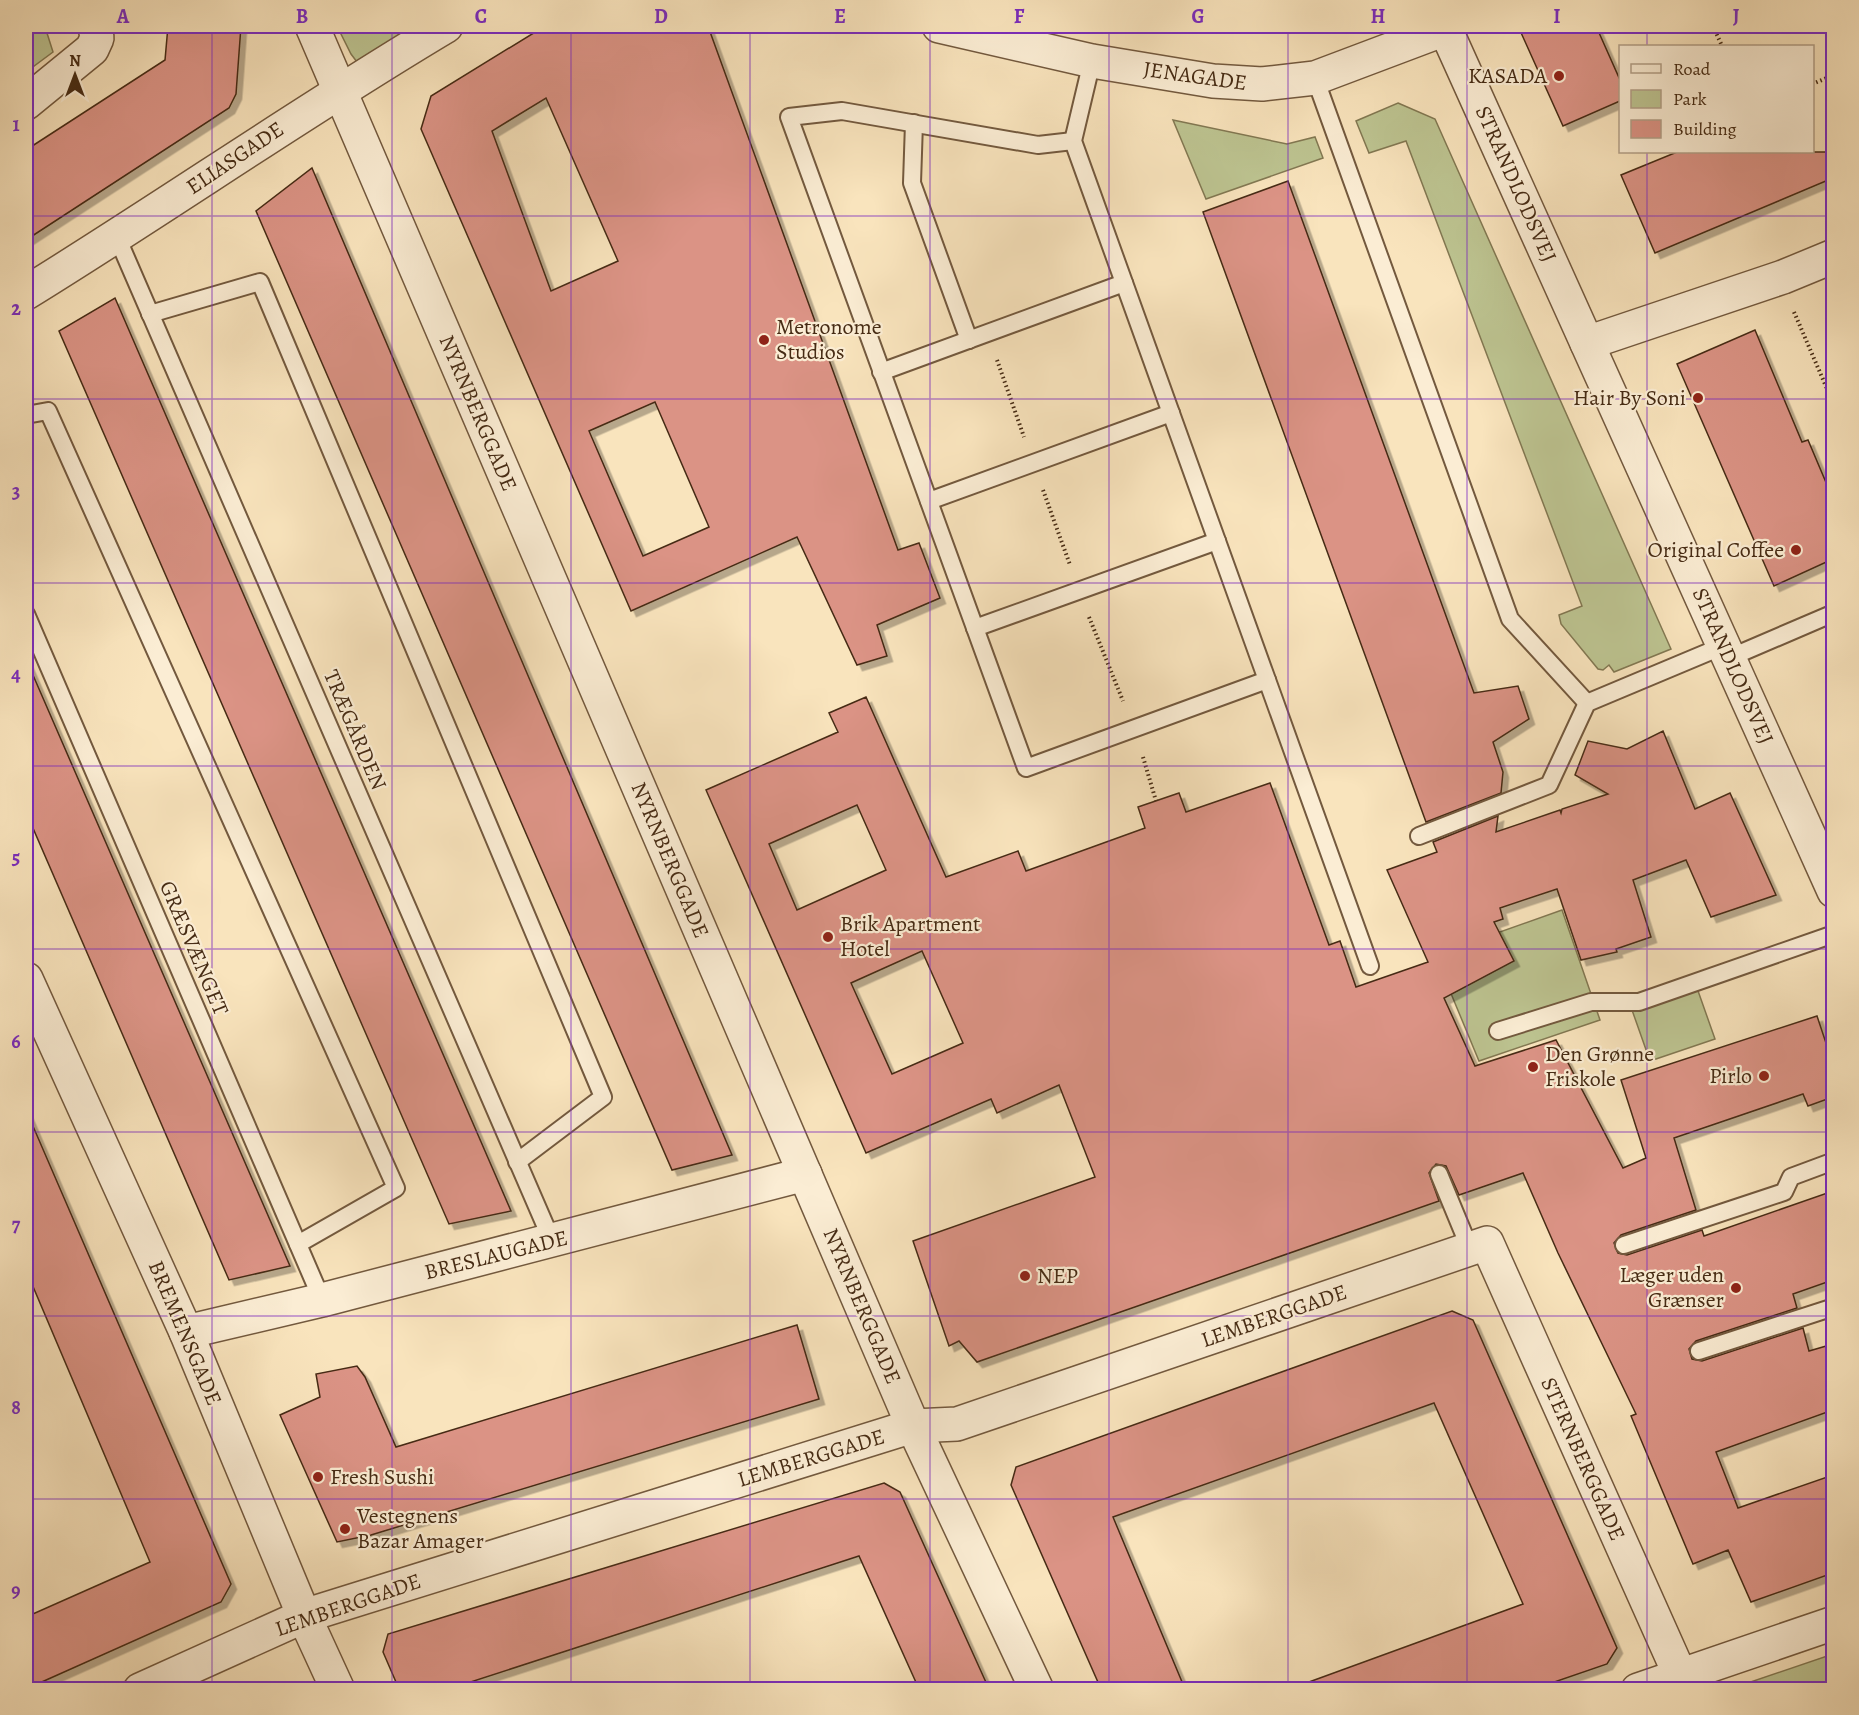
<svg xmlns="http://www.w3.org/2000/svg" width="1859" height="1715" font-family="Alegreya,serif">
<defs>
<filter id="shadow"><feDropShadow dx="5.5" dy="5.5" stdDeviation="0" flood-color="#0004"/></filter>
</defs>
<rect width="100%" height="100%" fill="#f9e4bd"/>
<filter id="stains"><feTurbulence type="fractalNoise" baseFrequency=".00333" numOctaves="4"/><feColorMatrix values="0 0 0 0 .2 0 0 0 0 .09 0 0 0 0 .02 0 0 0 .5 -.17"/></filter>
<radialGradient id="worn" r=".72"><stop offset=".6" stop-color="#630" stop-opacity="0"/><stop offset="1" stop-color="#630" stop-opacity=".3"/></radialGradient>
<g fill="#bdc491" stroke="#827852" stroke-width="1.5">
<path d="M 26,26 L 46,30 L 53,52 L 26,72 Z"/>
<path d="M 337,26 L 418,26 L 357,62 L 351,54 Z"/>
<path d="M 1398,103 L 1435,119 L 1671,649 L 1614,672 L 1609,665 L 1603,670 L 1598,669 L 1561,624 L 1559,615 L 1582,606 L 1406,141 L 1369,153 L 1356,121 Z"/>
<path d="M 1173,120 L 1287,144 L 1315,137 L 1323,158 L 1206,199 Z"/>
<path d="M 1562,910 L 1600,1020 L 1479,1061 L 1435,955 Z"/>
<path d="M 1697,988 L 1715,1039 L 1650,1061 L 1632,1010 Z"/>
<path d="M 1833,1654 L 1833,1689 L 1730,1689 Z"/>
</g>
<g fill="#db9385" stroke="#462b14" stroke-width="1.5" fill-rule="evenodd" filter="url(#shadow)">
<path d="M 168,26 L 241,26 L 236,94 L 229,108 L 26,240 L 26,150 L 165,60 Z"/>
<path d="M 545,26 L 696,26 L 709,29 L 898,550 L 919,543 L 940,598 L 877,625 L 887,656 L 857,665 L 797,537 L 631,611 L 421,129 L 431,96 ZM 546,98 L 618,261 L 551,291 L 492,131 ZM 655,402 L 709,527 L 643,556 L 589,431 Z"/>
<path d="M 1518,26 L 1596,26 L 1620,80 L 1620,101 L 1563,126 Z"/>
<path d="M 1677,152 L 1833,152 L 1833,178 L 1655,253 L 1621,175 Z"/>
<path d="M 312,168 L 732,1155 L 672,1170 L 256,211 Z"/>
<path d="M 1288,181 L 1474,693 L 1518,686 L 1529,719 L 1493,742 L 1503,772 L 1501,793 L 1426,822 L 1203,212 Z"/>
<path d="M 115,298 L 511,1211 L 449,1224 L 59,331 Z"/>
<path d="M 1755,330 L 1802,442 L 1808,440 L 1833,499 L 1833,559 L 1774,586 L 1677,364 Z"/>
<path d="M 26,659 L 290,1266 L 229,1280 L 26,812 Z"/>
<path d="M 866,697 L 946,877 L 1018,851 L 1026,871 L 1145,828 L 1138,807 L 1179,793 L 1186,812 L 1270,783 L 1329,945 L 1340,941 L 1356,987 L 1428,962 L 1387,870 L 1437,852 L 1433,842 L 1498,816 L 1496,832 L 1560,810 L 1561,813 L 1562,809 L 1608,794 L 1575,775 L 1588,741 L 1627,749 L 1663,731 L 1695,809 L 1730,793 L 1776,895 L 1711,917 L 1686,860 L 1633,880 L 1651,937 L 1616,949 L 1617,952 L 1581,960 L 1557,889 L 1500,908 L 1503,919 L 1494,922 L 1514,961 L 1444,998 L 1475,1066 L 1556,1040 L 1623,1168 L 1646,1158 L 1621,1080 L 1817,1016 L 1833,1064 L 1833,1097 L 1808,1106 L 1803,1094 L 1674,1138 L 1696,1210 L 1621,1235 L 1614,1243 L 1618,1253 L 1627,1255 L 1702,1230 L 1704,1236 L 1833,1191 L 1833,1280 L 1793,1294 L 1797,1308 L 1696,1341 L 1689,1349 L 1692,1359 L 1702,1361 L 1803,1328 L 1809,1351 L 1833,1344 L 1833,1410 L 1716,1452 L 1738,1508 L 1833,1475 L 1833,1573 L 1751,1602 L 1728,1550 L 1693,1564 L 1631,1416 L 1636,1414 L 1558,1253 L 1523,1173 L 1459,1195 L 1446,1166 L 1436,1164 L 1429,1173 L 1439,1201 L 977,1362 L 959,1341 L 949,1346 L 913,1241 L 1095,1177 L 1059,1085 L 997,1113 L 991,1099 L 866,1153 L 706,790 L 838,732 L 829,713 ZM 857,805 L 886,870 L 797,910 L 769,844 ZM 922,951 L 963,1043 L 892,1074 L 851,983 Z"/>
<path d="M 26,1110 L 231,1584 L 221,1602 L 26,1689 L 26,1617 L 150,1562 L 26,1270 Z"/>
<path d="M 1452,1311 L 1473,1320 L 1617,1648 L 1607,1664 L 1534,1689 L 1299,1689 L 1298,1686 L 1523,1604 L 1434,1403 L 1113,1517 L 1185,1689 L 1101,1689 L 1011,1485 L 1016,1467 Z"/>
<path d="M 797,1325 L 819,1399 L 371,1535 L 337,1542 L 280,1415 L 320,1397 L 316,1374 L 357,1366 L 365,1377 L 396,1447 Z"/>
<path d="M 884,1483 L 900,1492 L 989,1689 L 919,1689 L 859,1556 L 449,1689 L 399,1689 L 383,1652 L 388,1634 Z"/>
</g>
<g fill="none" stroke-linecap="round" stroke-linejoin="round">
<defs>
<g id="service">
<path d="M 1092,61 L 1073,141 L 1370,966"/>
<path d="M 1315,78 L 1510,619 L 1587,703"/>
<path d="M 914,123 L 912,183 L 969,340"/>
<path d="M 1073,141 L 1038,145 L 842,111 L 789,117 L 1026,768 L 1267,680"/>
<path d="M 117,237 L 552,1241"/>
<path d="M 150,314 L 260,282 L 603,1097 L 517,1162"/>
<path d="M 881,372 L 1124,283"/>
<path d="M 26,415 L 48,411 L 396,1188 L 298,1244"/>
<path d="M 929,501 L 1171,413"/>
<path d="M 26,614 L 322,1300"/>
<path d="M 975,628 L 1217,541"/>
<path d="M 1729,658 L 1834,613"/>
<path d="M 1419,836 L 1549,785 L 1587,703 L 1723,646"/>
<path d="M 1498,1031 L 1591,1002 L 1639,1002 L 1834,934"/>
<path d="M 1439,1174 L 1470,1249"/>
<path d="M 1624,1245 L 1784,1192 L 1791,1177 L 1834,1161"/>
<path d="M 1699,1351 L 1834,1307"/>
</g>
<g id="minor">
<path d="M 312,26 L 913,1426 L 1037,1690"/>
<path d="M 939,26 L 1092,61 L 1213,81 L 1262,84 L 1315,78 L 1445,29"/>
<path d="M 26,103 L 92,49 L 97,38 L 95,26"/>
<path d="M 26,293 C 167,206 303,111 446,26"/>
<path d="M 1587,343 L 1783,277 L 1834,256"/>
<path d="M 26,979 L 186,1332 L 304,1616 L 338,1690"/>
<path d="M 186,1332 L 322,1300 L 805,1174"/>
<path d="M 140,1690 L 304,1616 L 900,1430 L 913,1426 L 957,1424 L 1487,1243 L 1680,1675"/>
<path d="M 1638,1690 L 1834,1623"/>
</g>
<path id="tertiary" d="M 1444,26 L 1834,891"/>
</defs>
<use href="#service" stroke="#73593e" stroke-width="20"/>
<use href="#minor" stroke="#73593e" stroke-width="36"/>
<use href="#tertiary" stroke="#73593e" stroke-width="36"/>
<g stroke="#462b14" stroke-width="4" stroke-dasharray="1.5 3" stroke-linecap="butt">
<path d="M 1713,26 L 1722,46"/>
<path d="M 1812,84 L 1834,75"/>
<path d="M 1794,312 L 1834,405"/>
<path d="M 997,360 L 1024,437"/>
<path d="M 1043,490 L 1070,565"/>
<path d="M 1089,617 L 1123,701"/>
<path d="M 1143,757 L 1156,801"/>
<path d="M 1827,1690 L 1834,1687"/>
</g>
<use href="#service" stroke="#fbedd4" stroke-width="16"/>
<use href="#minor" stroke="#fbedd4" stroke-width="33"/>
<use href="#tertiary" stroke="#fbedd4" stroke-width="33"/>
</g>
<path fill="none" stroke="#7b2cbf" stroke-width="1.5" stroke-opacity="0.55" d="M 212,26 L 212,1690M 392,26 L 392,1690M 571,26 L 571,1690M 750,26 L 750,1690M 930,26 L 930,1690M 1109,26 L 1109,1690M 1288,26 L 1288,1690M 1467,26 L 1467,1690M 1647,26 L 1647,46M 1647,152 L 1647,1690M 26,216 L 1834,216M 26,399 L 1834,399M 26,583 L 1834,583M 26,766 L 1834,766M 26,949 L 1834,949M 26,1132 L 1834,1132M 26,1316 L 1834,1316M 26,1499 L 1834,1499"/>
<g fill="#8f2418" stroke="#fbedd4" stroke-width="2">
<circle cx="1559" cy="76" r="6"/>
<circle cx="764" cy="340" r="6"/>
<circle cx="1698" cy="398" r="6"/>
<circle cx="1796" cy="550" r="6"/>
<circle cx="828" cy="937" r="6"/>
<circle cx="1533" cy="1067" r="6"/>
<circle cx="1764" cy="1076" r="6"/>
<circle cx="1025" cy="1276" r="6"/>
<circle cx="1736" cy="1288" r="6"/>
<circle cx="318" cy="1477" r="6"/>
<circle cx="345" cy="1529" r="6"/>
</g>
<g text-anchor="middle" dominant-baseline="central" stroke-width="4.5" stroke-linejoin="round" paint-order="stroke">
<g font-size="22" fill="#462b14" stroke="#fbedd4">
<text transform="translate(1195 76) rotate(8)">JENAGADE</text>
<text transform="translate(235 158) rotate(-34)">ELIASGADE</text>
<text transform="translate(1516 184) rotate(66)">STRANDLODSVEJ</text>
<text transform="translate(478 413) rotate(67)">NYRNBERGGADE</text>
<text transform="translate(1733 666) rotate(66)">STRANDLODSVEJ</text>
<text transform="translate(355 730) rotate(67)">TRÆGÅRDEN</text>
<text transform="translate(670 860) rotate(67)">NYRNBERGGADE</text>
<text transform="translate(194 948) rotate(67)">GRÆSVÆNGET</text>
<text transform="translate(496 1255) rotate(-14)">BRESLAUGADE</text>
<text transform="translate(862 1306) rotate(67)">NYRNBERGGADE</text>
<text transform="translate(1274 1316) rotate(-19)">LEMBERGGADE</text>
<text transform="translate(185 1333) rotate(67)">BREMENSGADE</text>
<text transform="translate(811 1458) rotate(-17)">LEMBERGGADE</text>
<text transform="translate(1583 1459) rotate(66)">STERNBERGGADE</text>
<text transform="translate(348 1605) rotate(-19)">LEMBERGGADE</text>
</g>
<g font-size="22" fill="#462b14" stroke="#fbedd4" text-anchor="start">
<text x="1547" y="76" text-anchor="end">KASADA</text>
<text x="776" y="327">Metronome<tspan x="776" dy="25">Studios</tspan></text>
<text x="1686" y="398" text-anchor="end">Hair By Soni</text>
<text x="1784" y="550" text-anchor="end">Original Coffee</text>
<text x="840" y="924">Brik Apartment<tspan x="840" dy="25">Hotel</tspan></text>
<text x="1545" y="1054">Den Grønne<tspan x="1545" dy="25">Friskole</tspan></text>
<text x="1752" y="1076" text-anchor="end">Pirlo</text>
<text x="1724" y="1275" text-anchor="end">Læger uden<tspan x="1724" dy="25">Grænser</tspan></text>
<text x="1037" y="1276">NEP</text>
<text x="330" y="1477">Fresh Sushi</text>
<text x="357" y="1516">Vestegnens<tspan x="357" dy="25">Bazar Amager</tspan></text>
</g>
</g>
<rect width="1859" height="1715" fill="none" stroke="#f9e4bd" stroke-width="66"/>
<rect x="1619" y="45" width="195" height="108" fill="#fbedd4" stroke="#b39f87" stroke-width="1.5"/>
<rect x="1631" y="64" width="30" height="9" fill="#fbedd4" stroke="#b39f87" stroke-width="1.5"/>
<text x="1673" y="75" font-size="18" fill="#462b14">Road</text>
<rect x="1631" y="90" width="30" height="18" fill="#bdc491" stroke="#b39f87" stroke-width="1.5"/>
<text x="1673" y="105" font-size="18" fill="#462b14">Park</text>
<rect x="1631" y="120" width="30" height="18" fill="#db9385" stroke="#b39f87" stroke-width="1.5"/>
<text x="1673" y="135" font-size="18" fill="#462b14">Building</text>
<g transform="translate(75 75)" stroke="#fbedd4" stroke-width="4.5" paint-order="stroke">
<path d="M0-4.5L10 22L0 15L-10 22Z" fill="#462b14"/>
<text y="-9" font-size="16" font-weight="bold" text-anchor="middle" fill="#462b14">N</text>
</g>
<rect x="33" y="33" width="1793" height="1649" fill="none" stroke="#7b2cbf" stroke-width="2"/>
<g font-size="20" text-anchor="middle" font-weight="bold" fill="#7b2cbf">
<text x="123" y="23">A</text>
<text x="302" y="23">B</text>
<text x="481" y="23">C</text>
<text x="661" y="23">D</text>
<text x="840" y="23">E</text>
<text x="1019" y="23">F</text>
<text x="1198" y="23">G</text>
<text x="1378" y="23">H</text>
<text x="1557" y="23">I</text>
<text x="1736" y="23">J</text>
<text x="16" y="131">1</text>
<text x="16" y="315">2</text>
<text x="16" y="498">3</text>
<text x="16" y="681">4</text>
<text x="16" y="864">5</text>
<text x="16" y="1048">6</text>
<text x="16" y="1231">7</text>
<text x="16" y="1414">8</text>
<text x="16" y="1597">9</text>
</g>
<rect width="100%" height="100%" filter="url(#stains)"/>
<rect width="100%" height="100%" fill="url(#worn)"/>
</svg>
